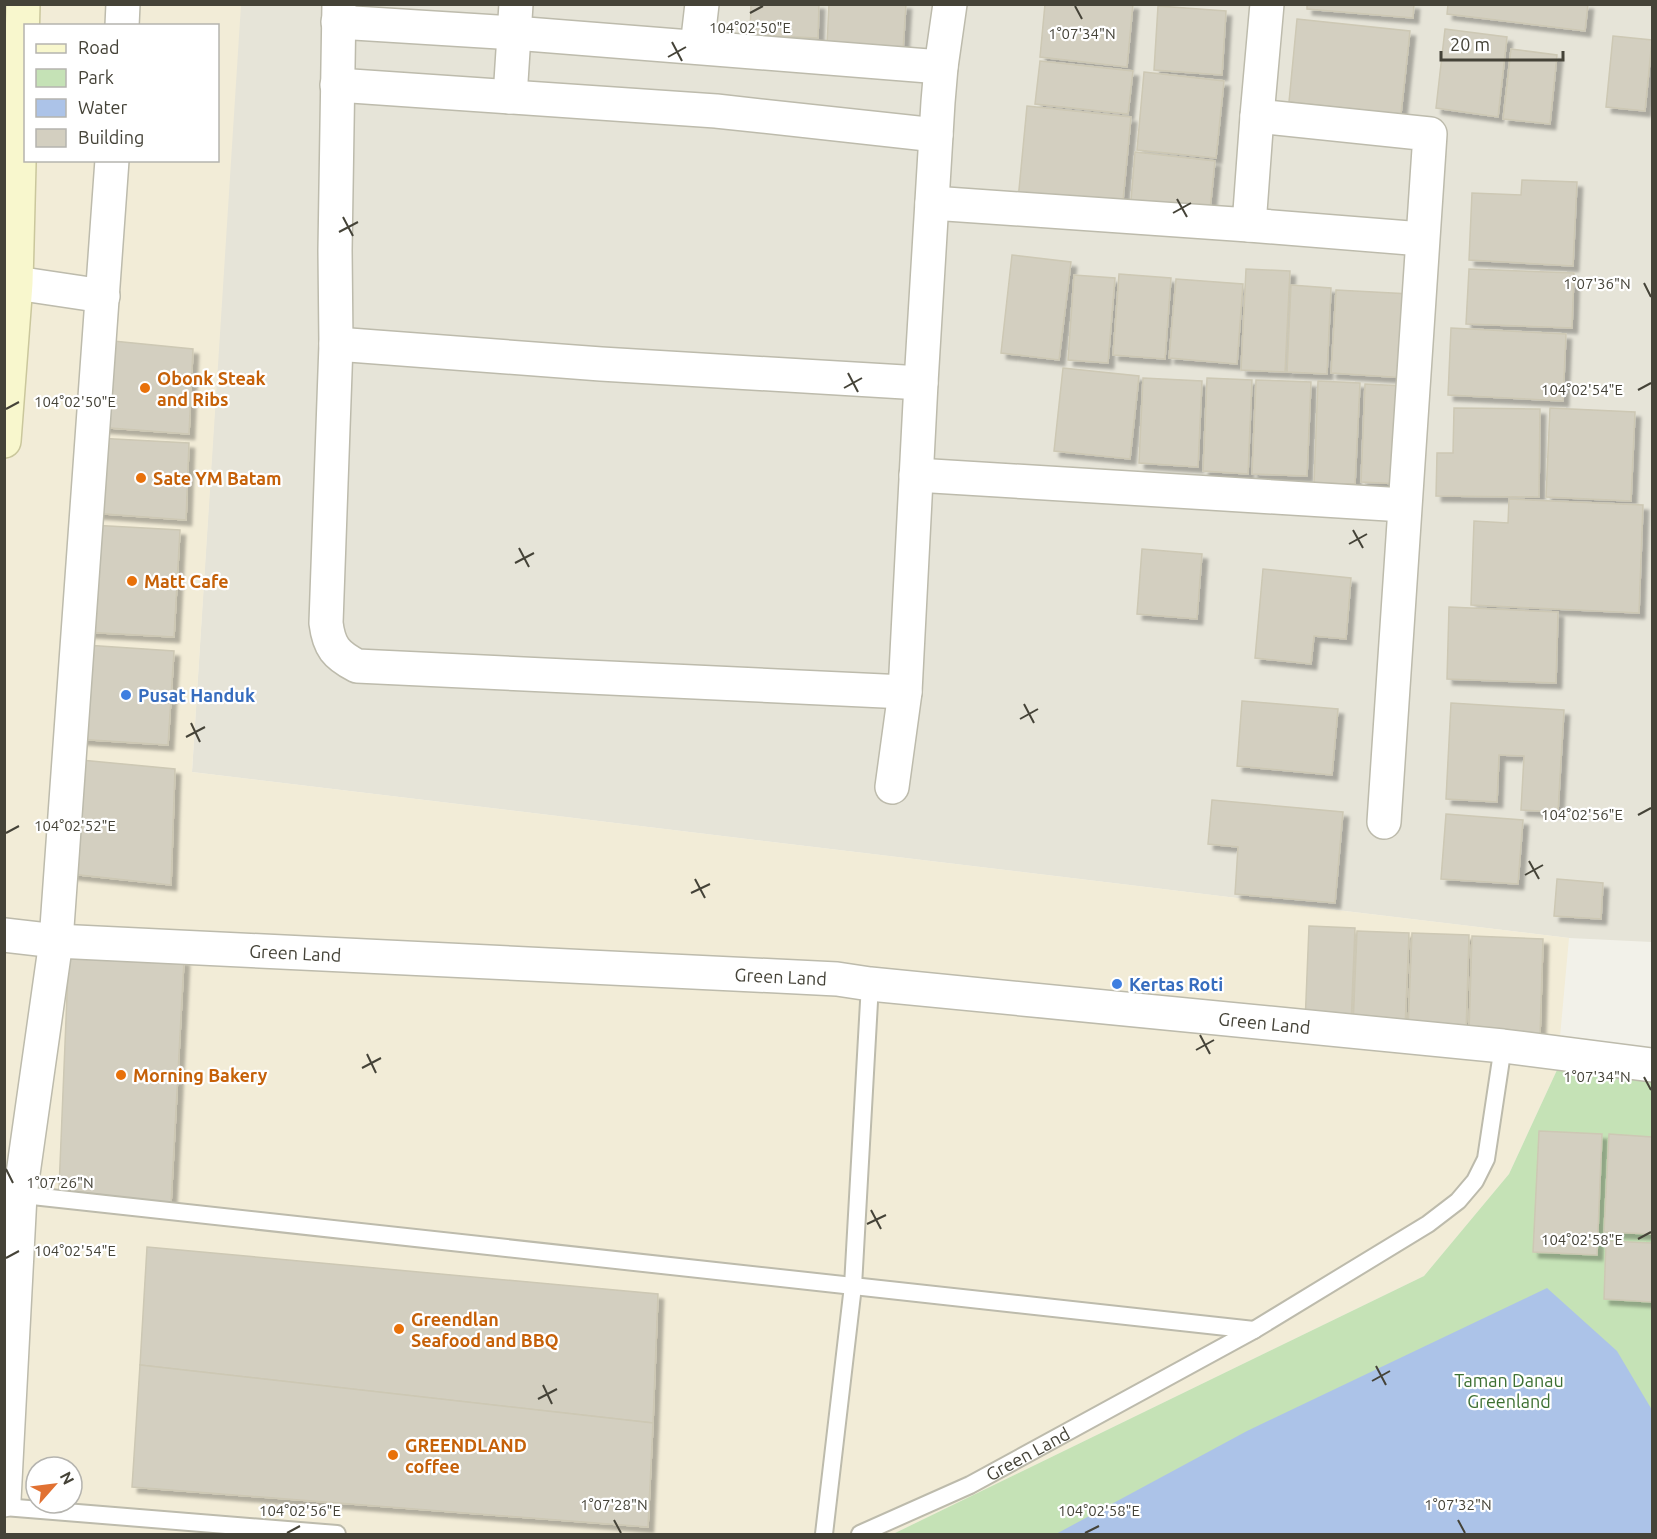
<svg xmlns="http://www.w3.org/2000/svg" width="1657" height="1539" font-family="Ubuntu,sans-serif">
<defs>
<filter id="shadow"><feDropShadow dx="5.5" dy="5.5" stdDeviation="1.5" flood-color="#0004"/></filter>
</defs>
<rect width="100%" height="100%" fill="#f2f1e9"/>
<path fill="#e6e4d8" d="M 240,5 L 1652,5 L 1652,942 L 1569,938 L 192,772 Z"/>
<path fill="#f2ecd7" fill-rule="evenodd" d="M 5,5 L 241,5 L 192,772 L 1569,938 L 1557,1070 L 1509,1174 L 1424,1276 L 893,1534 L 5,1534 ZM 26,26 L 218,26 L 218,160 L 26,160 ZM 36,1467 L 72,1467 L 72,1503 L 36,1503 Z"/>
<path fill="#c5e2b6" d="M 1557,1070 L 1652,1080 L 1652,1534 L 893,1534 L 1424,1276 L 1509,1174 Z"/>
<path fill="#acc3e8" d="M 1547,1288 L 1617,1351 L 1652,1410 L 1652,1534 L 1056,1534 L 1247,1431 Z"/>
<g fill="#d3cfc0" stroke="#cdc8b4" stroke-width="1.5" filter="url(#shadow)">
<path d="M 751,4 L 819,4 L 818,38 L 750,35 Z"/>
<path d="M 829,4 L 906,4 L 903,51 L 827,45 Z"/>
<path d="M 1045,4 L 1133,4 L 1127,67 L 1040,57 Z"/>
<path d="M 1307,4 L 1414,4 L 1413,18 L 1307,9 Z"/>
<path d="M 1448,4 L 1588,4 L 1585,31 L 1447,14 Z"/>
<path d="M 1158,6 L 1226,11 L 1222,75 L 1154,70 Z"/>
<path d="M 1297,19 L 1410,31 L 1401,114 L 1289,102 Z"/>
<path d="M 1445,29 L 1507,37 L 1498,117 L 1436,108 Z"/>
<path d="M 1613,36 L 1652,40 L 1645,111 L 1606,107 Z"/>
<path d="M 1511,49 L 1557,55 L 1550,124 L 1503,119 Z"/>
<path d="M 1040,61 L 1133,71 L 1128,114 L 1035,104 Z"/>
<path d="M 1144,72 L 1224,81 L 1216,158 L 1137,150 Z"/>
<path d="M 1027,106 L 1131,117 L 1122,211 L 1018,200 Z"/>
<path d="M 1135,152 L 1215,161 L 1209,220 L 1130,212 Z"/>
<path d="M 1522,180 L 1577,182 L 1573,266 L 1469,260 L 1472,193 L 1521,195 Z"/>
<path d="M 1012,255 L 1071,262 L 1059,360 L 1001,353 Z"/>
<path d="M 1246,269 L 1290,271 L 1285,372 L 1241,370 Z"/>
<path d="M 1469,269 L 1574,273 L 1572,328 L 1466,324 Z"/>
<path d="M 1119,274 L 1171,278 L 1165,359 L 1113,355 Z"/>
<path d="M 1074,275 L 1115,278 L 1108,363 L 1068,360 Z"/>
<path d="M 1176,279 L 1243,284 L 1237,364 L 1169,358 Z"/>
<path d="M 1291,285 L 1331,288 L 1327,374 L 1287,372 Z"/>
<path d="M 1336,290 L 1411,294 L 1407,378 L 1331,373 Z"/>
<path d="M 1451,328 L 1566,334 L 1563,401 L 1448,395 Z"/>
<path d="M 103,340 L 193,349 L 189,434 L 97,427 Z"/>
<path d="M 1063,368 L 1139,376 L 1130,459 L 1054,451 Z"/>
<path d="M 1143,378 L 1202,381 L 1198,467 L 1139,463 Z"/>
<path d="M 1207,378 L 1252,380 L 1248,474 L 1203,471 Z"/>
<path d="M 1256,380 L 1311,382 L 1307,476 L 1252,474 Z"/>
<path d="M 1318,381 L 1360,383 L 1355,484 L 1314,483 Z"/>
<path d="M 1365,384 L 1405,386 L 1401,484 L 1361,482 Z"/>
<path d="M 1454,408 L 1540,409 L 1539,497 L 1436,496 L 1437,453 L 1453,453 Z"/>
<path d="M 1550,408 L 1635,412 L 1631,501 L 1546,497 Z"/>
<path d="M 96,438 L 189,443 L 186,520 L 92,513 Z"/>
<path d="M 1509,499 L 1643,505 L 1639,613 L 1471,605 L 1474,521 L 1508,523 Z"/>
<path d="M 91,525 L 180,530 L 174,637 L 84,632 Z"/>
<path d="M 1142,549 L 1202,554 L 1197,619 L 1137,614 Z"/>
<path d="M 1263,569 L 1351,578 L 1346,639 L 1314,636 L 1311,664 L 1255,658 Z"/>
<path d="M 1449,607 L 1558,612 L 1556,683 L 1447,679 Z"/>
<path d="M 85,645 L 174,651 L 168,745 L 77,739 Z"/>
<path d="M 1242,701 L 1338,709 L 1332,775 L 1237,766 Z"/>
<path d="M 1451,703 L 1564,710 L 1558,812 L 1521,810 L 1524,756 L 1499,755 L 1497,802 L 1446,799 Z"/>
<path d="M 81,760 L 175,769 L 171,885 L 71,874 Z"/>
<path d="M 1212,800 L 1343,812 L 1335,903 L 1235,894 L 1238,847 L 1208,844 Z"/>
<path d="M 1446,814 L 1523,820 L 1518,884 L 1441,879 Z"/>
<path d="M 1557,879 L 1603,883 L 1601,919 L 1554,916 Z"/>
<path d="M 1309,926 L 1355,928 L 1351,1026 L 1305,1024 Z"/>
<path d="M 1357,931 L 1409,933 L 1405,1028 L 1353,1026 Z"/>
<path d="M 1412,933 L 1469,935 L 1466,1032 L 1408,1030 Z"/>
<path d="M 1472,936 L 1543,939 L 1540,1036 L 1469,1032 Z"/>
<path d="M 69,947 L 184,960 L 171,1204 L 59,1189 Z"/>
<path d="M 1539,1131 L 1602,1134 L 1597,1255 L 1533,1252 Z"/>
<path d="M 1609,1134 L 1652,1137 L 1652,1234 L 1604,1232 Z"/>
<path d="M 1606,1241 L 1652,1243 L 1652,1302 L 1604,1299 Z"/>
<path d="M 147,1247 L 658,1294 L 653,1423 L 140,1365 Z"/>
<path d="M 140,1365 L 653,1423 L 648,1527 L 132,1487 Z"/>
</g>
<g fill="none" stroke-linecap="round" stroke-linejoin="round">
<defs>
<g id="lane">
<path d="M 14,1194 L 1254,1330"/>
<path d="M 4,1507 L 337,1534"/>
<path d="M 824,1534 L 853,1286 L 870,984"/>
<path id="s1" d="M 860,1534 L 970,1485 L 1254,1330 L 1428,1224 L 1458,1201 L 1475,1181 L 1486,1159 L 1503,1046"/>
</g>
<g id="street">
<path d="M 339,4 L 335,250 L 336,344 L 326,623 C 329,647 336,655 357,666 L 905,692"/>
<path d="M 338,22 L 514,33 L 941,67"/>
<path d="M 122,26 L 123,4"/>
<path d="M 697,47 L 702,4"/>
<path d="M 337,85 L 716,111 L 936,135"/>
<path d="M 510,97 L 516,4"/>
<path d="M 1257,116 L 1430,134 L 1384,822"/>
<path d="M 932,203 L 1249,225 L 1257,116 L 1267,4"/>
<path d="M 1249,225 L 1422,239"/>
<path d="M 16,283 L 103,296"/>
<path d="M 336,344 L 601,364 L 921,383"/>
<path d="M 916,475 L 1404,505"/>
<path d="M 892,787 L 905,692 L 921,383 L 938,102 L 941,67 L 950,4"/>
<path id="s2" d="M 4,935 L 56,941 L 837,979 L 870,984 L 1503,1046 L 1652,1065"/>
<path d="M 4,1500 L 20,1195 L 56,941 L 112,160"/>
</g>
<path id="secondary" d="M 4,441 L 16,283 L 23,4"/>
</defs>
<use href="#lane" stroke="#bdbbac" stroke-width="20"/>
<use href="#street" stroke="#bdbbac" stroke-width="36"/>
<use href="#secondary" stroke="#cac79c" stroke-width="36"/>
<use href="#lane" stroke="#fff" stroke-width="16"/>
<use href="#street" stroke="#fff" stroke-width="33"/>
<use href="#secondary" stroke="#f8f7cd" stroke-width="33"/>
</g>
<path fill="none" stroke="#454338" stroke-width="2" d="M 1075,6 L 1082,19M 750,13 L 763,6M 672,42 L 682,61M 668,57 L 686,47M 1177,199 L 1187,217M 1173,213 L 1191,203M 343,217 L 353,236M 339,232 L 358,222M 1644,283 L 1651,297M 848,373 L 858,392M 844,388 L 862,378M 1638,390 L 1651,383M 6,409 L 19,402M 1353,530 L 1363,548M 1349,544 L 1367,534M 519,548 L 529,567M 515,563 L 534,553M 1024,704 L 1034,723M 1020,719 L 1038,709M 191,723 L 200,742M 186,737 L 205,727M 1638,815 L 1651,808M 6,833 L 19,826M 1529,861 L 1539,879M 1525,875 L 1543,865M 695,879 L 705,898M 691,893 L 710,884M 1200,1035 L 1210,1054M 1196,1050 L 1214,1040M 367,1054 L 376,1073M 362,1068 L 381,1058M 1644,1077 L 1651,1090M 6,1169 L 13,1183M 871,1210 L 881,1229M 867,1224 L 886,1215M 1638,1239 L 1651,1232M 6,1258 L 19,1251M 1376,1366 L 1386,1385M 1372,1381 L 1390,1371M 543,1385 L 552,1404M 538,1399 L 557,1389M 614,1520 L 621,1533M 1458,1520 L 1465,1533M 287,1533 L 300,1526M 1085,1533 L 1099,1526"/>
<g fill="#e8710a" stroke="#fff" stroke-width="2">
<circle cx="145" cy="388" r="6"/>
<circle cx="141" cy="478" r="6"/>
<circle cx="132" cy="581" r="6"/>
<circle cx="121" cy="1075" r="6"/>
<circle cx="399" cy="1329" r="6"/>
<circle cx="393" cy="1455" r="6"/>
</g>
<g fill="#3f7fe0" stroke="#fff" stroke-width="2">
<circle cx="126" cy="695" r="6"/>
<circle cx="1117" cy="984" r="6"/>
</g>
<g text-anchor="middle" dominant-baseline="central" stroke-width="4.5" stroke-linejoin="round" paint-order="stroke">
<g font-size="18" font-weight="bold" fill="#c56008" stroke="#fff" text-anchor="start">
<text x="157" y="378">Obonk Steak<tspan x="157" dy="21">and Ribs</tspan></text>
<text x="153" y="478">Sate YM Batam</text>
<text x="144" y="581">Matt Cafe</text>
<text x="133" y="1075">Morning Bakery</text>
<text x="411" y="1319">Greendlan<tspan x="411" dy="21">Seafood and BBQ</tspan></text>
<text x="405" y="1445">GREENDLAND<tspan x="405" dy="21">coffee</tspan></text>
</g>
<g font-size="18" font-weight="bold" fill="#366cbe" stroke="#fff" text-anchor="start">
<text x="138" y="695">Pusat Handuk</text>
<text x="1129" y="984">Kertas Roti</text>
</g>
<g font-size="18" fill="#454338" stroke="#fff">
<text stroke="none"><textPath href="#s2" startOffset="292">Green Land</textPath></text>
<text stroke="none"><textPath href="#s2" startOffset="778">Green Land</textPath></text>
<text stroke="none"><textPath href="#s2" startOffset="1264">Green Land</textPath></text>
<text stroke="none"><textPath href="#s1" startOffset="186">Green Land</textPath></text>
</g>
<g font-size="18" fill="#3d7032" stroke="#fff">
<text x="1509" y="1380">Taman Danau<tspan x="1509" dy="21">Greenland</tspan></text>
</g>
</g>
<g font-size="15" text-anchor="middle" fill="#454338" stroke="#fff" stroke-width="4.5" stroke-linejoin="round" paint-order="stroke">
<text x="750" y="33">104°02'50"E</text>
<text x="1082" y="39">1°07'34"N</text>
<text x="1597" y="289">1°07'36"N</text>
<text x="1582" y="395">104°02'54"E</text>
<text x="75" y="407">104°02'50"E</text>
<text x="1582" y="820">104°02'56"E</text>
<text x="75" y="831">104°02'52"E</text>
<text x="1597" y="1082">1°07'34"N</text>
<text x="60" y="1188">1°07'26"N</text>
<text x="1582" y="1245">104°02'58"E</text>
<text x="75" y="1256">104°02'54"E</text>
<text x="614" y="1510">1°07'28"N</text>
<text x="1458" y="1510">1°07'32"N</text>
<text x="300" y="1516">104°02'56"E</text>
<text x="1099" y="1516">104°02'58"E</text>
</g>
<rect width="1657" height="1539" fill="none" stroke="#454338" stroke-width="12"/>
<rect x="24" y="24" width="195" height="138" fill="#ffffff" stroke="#b5b4af" stroke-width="1.5"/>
<rect x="36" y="44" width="30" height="9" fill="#f8f7cd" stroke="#b5b4af" stroke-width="1.5"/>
<text x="78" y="54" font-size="18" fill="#454338">Road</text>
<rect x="36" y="69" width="30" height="18" fill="#c5e2b6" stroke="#b5b4af" stroke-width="1.5"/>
<text x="78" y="84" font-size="18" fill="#454338">Park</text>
<rect x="36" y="99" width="30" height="18" fill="#acc3e8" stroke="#b5b4af" stroke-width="1.5"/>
<text x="78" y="114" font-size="18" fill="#454338">Water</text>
<rect x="36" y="129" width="30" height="18" fill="#d3cfc0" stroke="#b5b4af" stroke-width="1.5"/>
<text x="78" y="144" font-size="18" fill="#454338">Building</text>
<g transform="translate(54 1485) rotate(62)"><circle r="28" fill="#ffffff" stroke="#b5b4af" stroke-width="1.5"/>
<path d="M0-4.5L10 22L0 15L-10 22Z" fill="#e17132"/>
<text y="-9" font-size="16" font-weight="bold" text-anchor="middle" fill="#454338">N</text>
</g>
<path d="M1441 51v9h122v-9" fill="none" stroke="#454338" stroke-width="3"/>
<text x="1450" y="51" font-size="18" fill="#454338" stroke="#ffffff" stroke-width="4.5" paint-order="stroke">20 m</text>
</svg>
